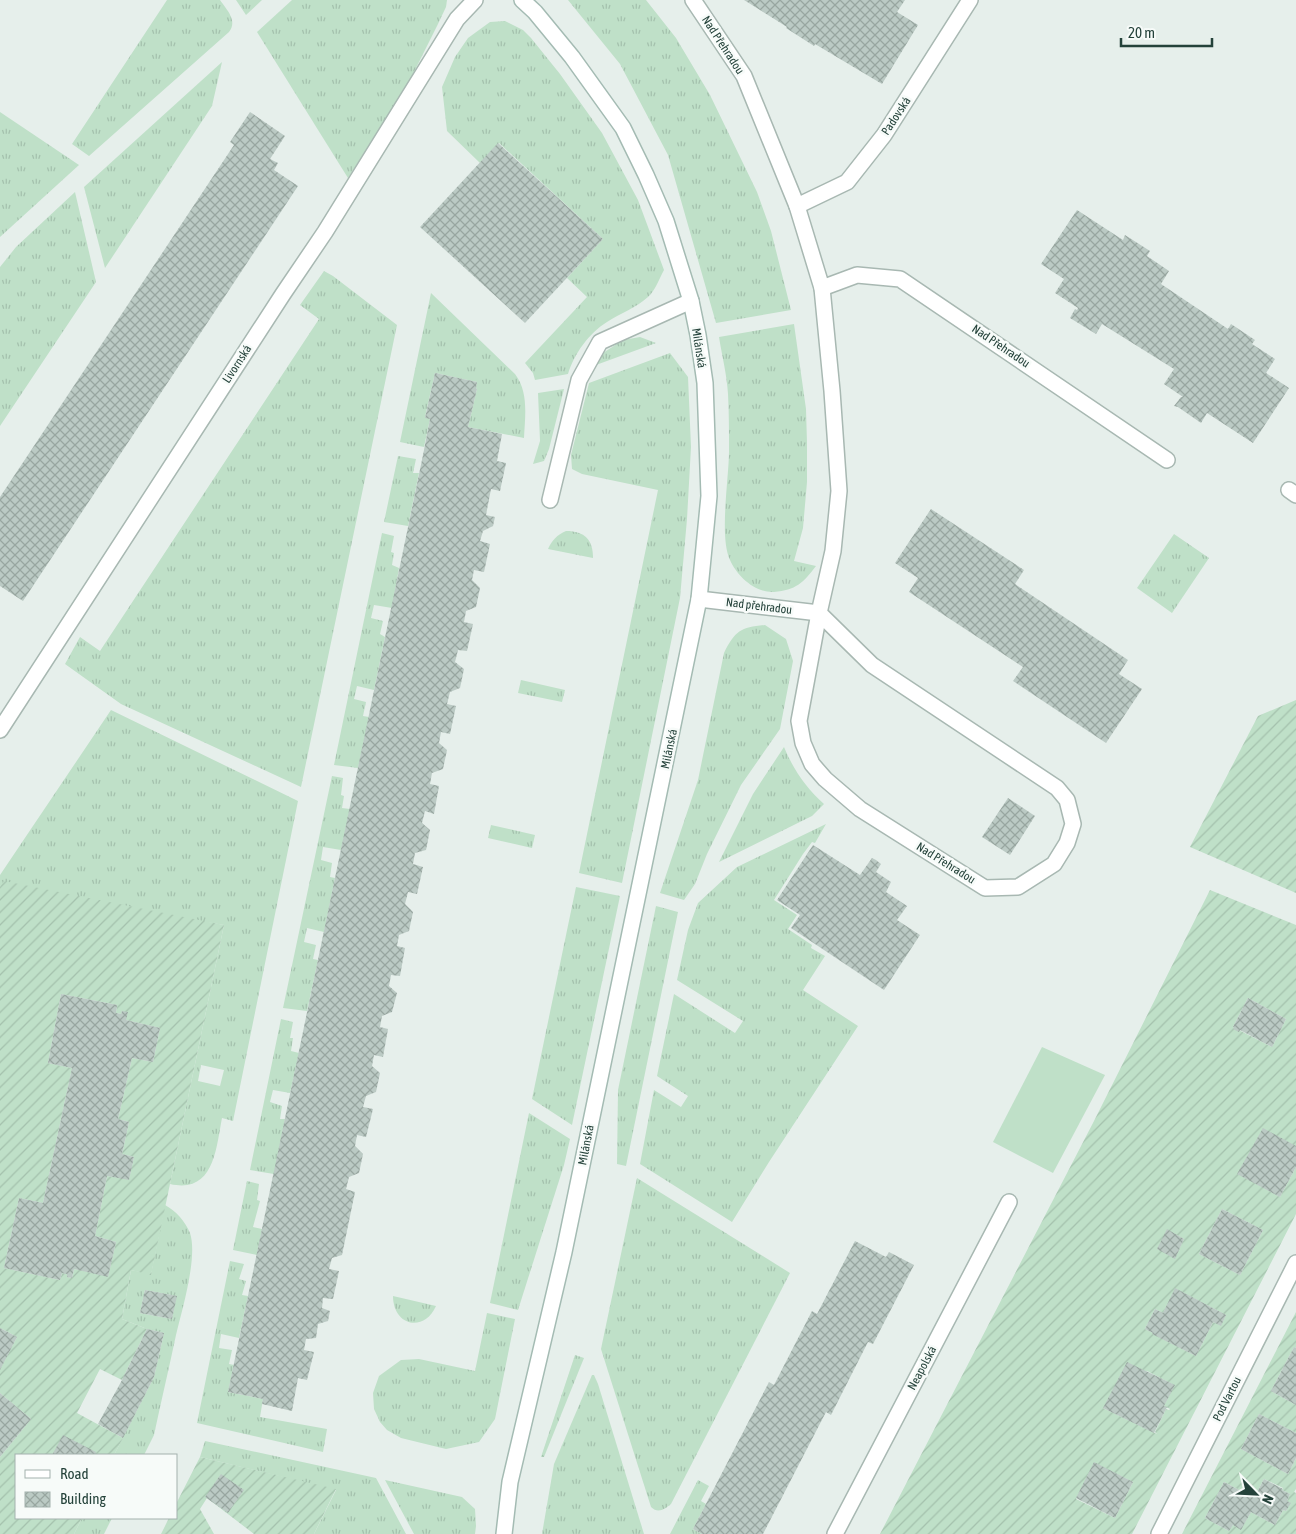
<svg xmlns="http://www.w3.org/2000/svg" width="1296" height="1534" font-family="'Asap Condensed',sans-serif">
<defs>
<pattern id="grass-tufts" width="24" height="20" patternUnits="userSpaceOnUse" patternTransform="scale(1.25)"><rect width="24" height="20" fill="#bfe0c8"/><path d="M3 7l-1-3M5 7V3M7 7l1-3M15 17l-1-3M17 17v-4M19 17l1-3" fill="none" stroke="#a4c1ad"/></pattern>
<pattern id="garden-furrows" width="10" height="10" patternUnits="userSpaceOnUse" patternTransform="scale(1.25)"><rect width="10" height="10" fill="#bfe0c8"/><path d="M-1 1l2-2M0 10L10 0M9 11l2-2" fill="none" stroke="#a4c1ad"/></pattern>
<pattern id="building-cross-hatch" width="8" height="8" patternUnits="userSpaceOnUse" patternTransform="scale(1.25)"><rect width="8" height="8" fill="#bbcac4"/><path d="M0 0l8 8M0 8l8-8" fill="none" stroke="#98a6a0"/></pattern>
</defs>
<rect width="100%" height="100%" fill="#e6efeb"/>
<g fill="url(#grass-tufts)" fill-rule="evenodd">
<path d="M 167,0 L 220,0 C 227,10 238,21 229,32 L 89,156 L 72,144 Z"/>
<path d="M 236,0 L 262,0 L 246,15 Z"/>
<path d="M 292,0 L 447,0 L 446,7 L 437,26 L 408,84 L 348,178 L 257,32 Z"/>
<path d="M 568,0 L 646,0 L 676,38 L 710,95 L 757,192 L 771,231 L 791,310 L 716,323 L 668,155 L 620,64 Z"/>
<path d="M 505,21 L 523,30 L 531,38 L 560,74 L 602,133 L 638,200 L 664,270 C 659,279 655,291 648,297 C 636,308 621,313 607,322 C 589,333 574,354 568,374 L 535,380 L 533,373 L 525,363 L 587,297 L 567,278 L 603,239 L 499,143 L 480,163 L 447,131 L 442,87 L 455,57 L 468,38 L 490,22 Z"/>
<path d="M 222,62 L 212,106 L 105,268 L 84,187 Z"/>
<path d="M 0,112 L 79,165 L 0,237 Z"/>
<path d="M 75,192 L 96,282 L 0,426 L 0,267 L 16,247 Z"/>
<path d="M 324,271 L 333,276 L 397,325 L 301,787 L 121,704 L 65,664 L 80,637 L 100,651 L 319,319 L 300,305 Z"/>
<path d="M 431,293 L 515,374 C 529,392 525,417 524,438 L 468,427 L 477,389 L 476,388 L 477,382 L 435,373 L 425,417 L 430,419 L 424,447 L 400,442 Z"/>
<path d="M 794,324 L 806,409 L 807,443 L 807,482 L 803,528 L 794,561 L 816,566 C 803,583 796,590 774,592 C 755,593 737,576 730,560 C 719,537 729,478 729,451 C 729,432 729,412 728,394 C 727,375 722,356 719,337 Z"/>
<path d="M 640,337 L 656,343 L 596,365 L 603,353 L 623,340 Z"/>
<path d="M 670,353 L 688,377 L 691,447 L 687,519 L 680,598 L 622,883 L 579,873 L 658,490 L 582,474 L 572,469 L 571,455 L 589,383 Z"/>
<path d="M 564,389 L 549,449 L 544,461 L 533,464 L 540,441 L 538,393 Z"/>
<path d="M 398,456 L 416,459 L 413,473 L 419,473 L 408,526 L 384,522 Z"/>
<path d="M 566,531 C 585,531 593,540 593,558 L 548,549 C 552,540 557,535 566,531 Z"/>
<path d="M 382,533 L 394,536 L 391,552 L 394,553 L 392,565 L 399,568 L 392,608 L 374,605 L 371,618 L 383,621 L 380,634 L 385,637 L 374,690 L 357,686 L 354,699 L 366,702 L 363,716 L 369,717 L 358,768 L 334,765 Z"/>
<path d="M 1174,534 L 1209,558 L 1172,613 L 1137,588 Z"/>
<path d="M 765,625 L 786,639 L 793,661 L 780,729 L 741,785 L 707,854 L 695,884 L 684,900 L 660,893 L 698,780 L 724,653 C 735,631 741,627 765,625 Z"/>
<path d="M 521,680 L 565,690 L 562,702 L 518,693 Z"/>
<path d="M 111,710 L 298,801 L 233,1121 L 222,1118 C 216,1149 214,1194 170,1184 L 224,925 L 0,887 L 0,875 ZM 201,1065 L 224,1070 L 220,1086 L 198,1081 Z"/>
<path d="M 784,747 C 793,769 806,788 824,804 L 812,816 L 719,862 L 753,794 Z"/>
<path d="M 332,776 L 343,778 L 341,795 L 344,796 L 342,808 L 350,809 L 341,850 L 323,847 L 321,860 L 332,863 L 330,877 L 335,878 L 324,932 L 307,928 L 304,942 L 316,945 L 313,959 L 318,960 L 307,1011 L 283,1008 Z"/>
<path d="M 826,824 L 815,843 L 812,842 L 803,854 L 774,900 L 797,915 L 788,929 L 812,945 L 811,948 L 825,956 L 803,990 L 858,1026 L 769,1162 L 732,1222 L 640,1164 L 654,1090 L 681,1107 L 688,1096 L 657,1076 L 674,994 L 735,1033 L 743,1021 L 677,980 L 688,930 L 698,903 L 737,867 Z"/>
<path d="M 491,825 L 535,835 L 532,848 L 488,838 Z"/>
<path d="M 576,887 L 620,896 L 572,1125 L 532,1099 Z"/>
<path d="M 656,906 L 678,912 L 626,1166 L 617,1164 L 618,1090 Z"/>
<path d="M 281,1019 L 293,1022 L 290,1038 L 293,1038 L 291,1051 L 299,1053 L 290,1093 L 273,1090 L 270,1102 L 282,1106 L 280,1119 L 285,1119 L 274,1174 L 250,1170 Z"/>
<path d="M 529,1113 L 570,1139 L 564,1165 L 518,1310 L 490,1303 Z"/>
<path d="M 637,1178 L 790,1273 L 671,1504 C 665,1509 658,1514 651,1507 L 601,1349 Z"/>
<path d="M 247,1181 L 259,1184 L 257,1200 L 260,1201 L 253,1227 L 262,1229 L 257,1255 L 233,1250 Z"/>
<path d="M 165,1205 C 176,1211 185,1221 190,1233 C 198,1257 182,1310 176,1335 C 169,1368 161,1402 154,1435 L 144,1455 L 114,1455 L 154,1377 L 164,1333 L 147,1329 L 122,1319 L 131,1270 L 151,1274 ZM 145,1290 L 176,1296 L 172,1319 L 140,1313 Z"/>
<path d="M 230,1261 L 244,1264 L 239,1279 L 246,1281 L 242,1295 L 248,1296 L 239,1338 L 221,1334 L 219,1348 L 232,1350 L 229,1364 L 234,1365 L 228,1392 L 263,1399 L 260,1417 L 327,1429 L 323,1452 L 197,1423 Z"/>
<path d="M 393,1296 L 436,1306 C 424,1333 393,1326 393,1296 Z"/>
<path d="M 487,1313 L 515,1319 L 495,1419 L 479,1442 L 446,1449 L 401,1438 L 387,1430 L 380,1422 L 374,1409 L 373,1393 L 379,1376 L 401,1360 L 419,1359 L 475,1371 Z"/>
<path d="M 575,1355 L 584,1358 L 544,1457 L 541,1457 Z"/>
<path d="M 592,1375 L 594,1375 L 598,1384 L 644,1534 L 542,1534 L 554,1464 Z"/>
<path d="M 205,1441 L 376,1478 L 406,1534 L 314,1534 L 336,1490 L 200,1457 Z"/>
<path d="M 385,1480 L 462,1497 L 475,1509 L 476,1526 L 475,1534 L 414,1534 Z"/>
<path d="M 698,1480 L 709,1486 L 701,1501 L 706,1504 L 693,1529 L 702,1534 L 670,1534 Z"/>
<path d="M 82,1518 L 112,1518 L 104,1534 L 74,1534 Z"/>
</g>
<g fill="url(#garden-furrows)" fill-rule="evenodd">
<path d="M 1296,700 L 1296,893 L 1190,847 L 1258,716 Z"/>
<path d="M 4,881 L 224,925 L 151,1275 L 131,1270 L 122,1319 L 147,1329 L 122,1380 L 100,1369 L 77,1413 L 123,1438 L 114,1455 L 16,1455 L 16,1518 L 82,1518 L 74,1534 L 0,1534 L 0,1457 L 31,1419 L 0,1393 L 0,1369 L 17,1337 L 0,1328 L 0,887 ZM 61,994 L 117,1005 L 116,1013 L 121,1014 L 122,1011 L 126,1020 L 160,1028 L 153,1062 L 132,1058 L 118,1119 L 129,1122 L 122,1154 L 134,1157 L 129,1179 L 107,1176 L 95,1236 L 116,1242 L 108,1276 L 74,1269 L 72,1278 L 67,1277 L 67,1274 L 62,1273 L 60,1280 L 4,1268 L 19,1198 L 43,1203 L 72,1068 L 48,1063 Z"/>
<path d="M 1210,890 L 1296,925 L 1296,1146 L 1238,1174 L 1280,1197 L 1296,1167 L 1296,1214 L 1132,1534 L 880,1534 L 1094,1121 ZM 1248,998 L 1286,1019 L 1272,1047 L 1233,1027 ZM 1222,1209 L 1263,1230 L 1240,1275 L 1199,1254 ZM 1167,1230 L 1184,1239 L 1175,1258 L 1158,1249 ZM 1176,1289 L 1226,1315 L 1221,1325 L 1213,1322 L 1196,1356 L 1153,1334 L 1153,1333 L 1145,1329 L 1155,1309 L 1163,1313 ZM 1147,1371 L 1174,1385 L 1164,1406 L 1170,1409 L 1169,1410 L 1166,1409 L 1155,1432 L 1157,1434 L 1103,1408 ZM 1094,1463 L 1133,1482 L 1115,1518 L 1076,1499 Z"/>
<path d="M 1296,1312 L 1296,1348 L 1294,1347 L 1271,1391 L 1296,1405 L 1296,1433 L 1259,1414 L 1241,1449 L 1288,1474 L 1296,1458 L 1296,1489 L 1294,1492 L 1296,1493 L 1296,1534 L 1182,1534 ZM 1264,1479 L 1283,1488 L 1282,1490 L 1290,1494 L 1287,1501 L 1290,1503 L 1286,1511 L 1283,1510 L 1275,1525 L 1251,1512 L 1241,1529 L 1233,1525 L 1229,1531 L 1205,1518 L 1224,1482 L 1254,1498 Z"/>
<path d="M 200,1457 L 336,1489 L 314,1534 L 254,1534 L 207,1498 L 200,1509 L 214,1534 L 161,1534 L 169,1518 L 176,1518 L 176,1504 Z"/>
</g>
<path fill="#bfe0c8" d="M 1042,1047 L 1105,1075 L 1053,1173 L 993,1142 Z"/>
<g fill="url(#building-cross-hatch)">
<path d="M 744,0 L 905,0 L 897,12 L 918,25 L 882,84 L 815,44 L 814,46 L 786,28 L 787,27 Z"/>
<path d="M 250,112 L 285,136 L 270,159 L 278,163 L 274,170 L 298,186 L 23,601 L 0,586 L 0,497 L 234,145 L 230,142 Z"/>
<path d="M 498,143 L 603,239 L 525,323 L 420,227 Z"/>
<path d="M 1077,210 L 1123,240 L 1125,235 L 1150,251 L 1147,256 L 1169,271 L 1161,284 L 1228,329 L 1231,324 L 1255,340 L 1252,344 L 1275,359 L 1266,373 L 1289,388 L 1253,443 L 1207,413 L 1201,423 L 1178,407 L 1174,406 L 1181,397 L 1183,397 L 1164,384 L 1174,369 L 1102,324 L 1096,334 L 1070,318 L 1075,309 L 1077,310 L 1078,308 L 1055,293 L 1064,279 L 1041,264 Z"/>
<path d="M 435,373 L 477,382 L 476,388 L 477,389 L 468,427 L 502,434 L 497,461 L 506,463 L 500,491 L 491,489 L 486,515 L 495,517 L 493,526 L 483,531 L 480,541 L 490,544 L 484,572 L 474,570 L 472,580 L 480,588 L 476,607 L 466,611 L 464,622 L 473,624 L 467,651 L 458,650 L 455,662 L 464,669 L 460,688 L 450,692 L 447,704 L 456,706 L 450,734 L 441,732 L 439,743 L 447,750 L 443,769 L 432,773 L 430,784 L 439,786 L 434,814 L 425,811 L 422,823 L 430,830 L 426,850 L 415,853 L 413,864 L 423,867 L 417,894 L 408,892 L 405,904 L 413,912 L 409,931 L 399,935 L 397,946 L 405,948 L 400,976 L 391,975 L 389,986 L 397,993 L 392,1012 L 382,1016 L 380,1027 L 388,1029 L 383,1057 L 374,1055 L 372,1066 L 380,1073 L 376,1092 L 366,1096 L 363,1107 L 373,1109 L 366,1137 L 357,1135 L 355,1146 L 363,1154 L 359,1173 L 349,1177 L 346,1189 L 355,1192 L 342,1255 L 332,1258 L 329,1269 L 339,1271 L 333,1299 L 323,1298 L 322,1308 L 330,1311 L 328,1321 L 318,1324 L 316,1338 L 306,1339 L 304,1350 L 314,1352 L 307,1380 L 298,1378 L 292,1411 L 262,1404 L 263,1399 L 228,1392 L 423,455 L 430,419 L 425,418 Z"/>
<path d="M 931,509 L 1024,570 L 1015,584 L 1128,660 L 1119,674 L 1142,689 L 1106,743 L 1013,681 L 1023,667 L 909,592 L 918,578 L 895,563 Z"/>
<path d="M 1008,798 L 1035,816 L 1010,855 L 982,837 Z"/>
<path d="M 813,845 L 860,875 L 872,858 L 876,860 L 881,864 L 876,872 L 891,882 L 886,892 L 907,906 L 897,920 L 920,935 L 884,990 L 791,928 L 800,915 L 777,900 Z"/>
<path d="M 61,994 L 117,1005 L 116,1013 L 121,1014 L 122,1011 L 128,1012 L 126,1020 L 160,1028 L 153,1062 L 132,1058 L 118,1119 L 129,1122 L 122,1154 L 134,1157 L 129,1180 L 107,1176 L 95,1236 L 116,1242 L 108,1277 L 74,1269 L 72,1278 L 67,1277 L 67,1274 L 62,1273 L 60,1280 L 4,1268 L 19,1198 L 43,1203 L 72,1068 L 48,1063 Z"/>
<path d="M 1248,998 L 1286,1019 L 1272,1047 L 1240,1030 L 1239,1032 L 1233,1029 L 1234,1027 L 1233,1027 Z"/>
<path d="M 1263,1128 L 1296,1146 L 1296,1167 L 1280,1197 L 1237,1174 Z"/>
<path d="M 1222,1209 L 1263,1230 L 1240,1275 L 1199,1254 Z"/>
<path d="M 1167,1229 L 1184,1239 L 1175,1259 L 1157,1249 Z"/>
<path d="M 855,1241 L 886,1257 L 889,1252 L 914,1265 L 873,1344 L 868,1342 L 831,1415 L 826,1412 L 763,1534 L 702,1534 L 693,1529 L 769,1382 L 774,1385 L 812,1311 L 817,1314 Z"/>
<path d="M 1175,1288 L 1226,1315 L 1221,1326 L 1213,1322 L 1196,1356 L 1152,1334 L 1153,1333 L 1145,1329 L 1155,1309 L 1163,1313 Z"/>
<path d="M 145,1290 L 177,1296 L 172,1319 L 140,1313 Z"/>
<path d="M 0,1328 L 17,1337 L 0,1370 Z"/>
<path d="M 147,1329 L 164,1333 L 154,1377 L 123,1438 L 98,1424 L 122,1380 Z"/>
<path d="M 1294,1347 L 1296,1348 L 1296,1405 L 1271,1391 Z"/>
<path d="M 1127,1362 L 1175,1385 L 1164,1406 L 1167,1407 L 1154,1433 L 1103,1408 Z"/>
<path d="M 0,1393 L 31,1419 L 0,1457 Z"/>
<path d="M 1259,1414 L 1296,1433 L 1296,1458 L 1288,1474 L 1241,1449 Z"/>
<path d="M 63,1435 L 96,1452 L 95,1455 L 52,1455 Z"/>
<path d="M 1094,1462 L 1133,1482 L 1115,1518 L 1076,1498 Z"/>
<path d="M 221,1474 L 244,1490 L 228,1513 L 205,1497 Z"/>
<path d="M 1264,1479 L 1283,1489 L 1282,1490 L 1290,1494 L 1287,1501 L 1291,1503 L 1286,1511 L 1283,1510 L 1275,1525 L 1251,1512 L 1241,1530 L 1233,1525 L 1229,1531 L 1205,1518 L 1224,1482 L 1254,1498 Z"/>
</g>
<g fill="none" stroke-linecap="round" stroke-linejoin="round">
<defs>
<path id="lane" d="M 550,500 L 579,380 L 600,342 L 691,301"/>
<g id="street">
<path d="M 693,0 L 744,76 L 797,206 L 822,288 L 832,391 L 839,491 L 833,551 L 819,613 L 799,721 L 803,743 L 812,764 L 825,779 L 860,809 L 985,888 L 1018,887 L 1054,864 L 1067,843 L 1073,824 L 1067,800 L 1057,788 L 872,665 L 819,613"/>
<path d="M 797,206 L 847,182 L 884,135 L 970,0"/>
<path d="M 822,288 L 857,275 L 900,279 L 1167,460"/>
<path d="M 1289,490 L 1296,495"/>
<path d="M 699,599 L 819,613"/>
<path d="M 0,730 L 283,294 L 325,232 L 457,19 L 475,0"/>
<path d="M 835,1534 L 1009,1202"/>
<path d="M 1159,1534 L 1296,1263"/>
</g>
<path id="secondary" d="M 504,1534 L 510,1482 L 564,1252 L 699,599 L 709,496 L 705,383 L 698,335 L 691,301 L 666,221 L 646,175 L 623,128 L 572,57 L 535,12 L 522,0"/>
</defs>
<use href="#lane" stroke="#a8b8b2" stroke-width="18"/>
<use href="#street" stroke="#a8b8b2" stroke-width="18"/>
<use href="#secondary" stroke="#a4bbb3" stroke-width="18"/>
<use href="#lane" stroke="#fff" stroke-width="15"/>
<use href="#street" stroke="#fff" stroke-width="15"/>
<use href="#secondary" stroke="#fff" stroke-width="15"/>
</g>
<g text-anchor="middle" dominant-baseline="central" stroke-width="5" stroke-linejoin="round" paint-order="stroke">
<g font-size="12" fill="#24423a" stroke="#f7fbf9">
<text transform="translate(723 45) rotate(57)">Nad Přehradou</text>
<text transform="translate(896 116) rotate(-57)">Padovská</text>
<text transform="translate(1001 346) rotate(34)">Nad Přehradou</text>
<text transform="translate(699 348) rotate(81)">Milánská</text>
<text transform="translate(237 364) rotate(-57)">Livornská</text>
<text transform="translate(759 606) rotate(7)">Nad přehradou</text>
<text transform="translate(669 749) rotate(-78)">Milánská</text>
<text transform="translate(946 863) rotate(32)">Nad Přehradou</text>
<text transform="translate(586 1145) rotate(-79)">Milánská</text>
<text transform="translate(922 1368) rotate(-62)">Neapolská</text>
<text transform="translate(1227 1399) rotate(-63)">Pod Vartou</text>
</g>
</g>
<rect x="15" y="1454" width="162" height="65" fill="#f7fbf9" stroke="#a3b1ad"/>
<rect x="25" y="1470" width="25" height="8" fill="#ffffff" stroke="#a3b1ad"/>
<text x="60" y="1479" font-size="15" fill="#24423a">Road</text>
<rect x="25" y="1492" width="25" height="15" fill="url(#building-cross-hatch)" stroke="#a3b1ad"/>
<text x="60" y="1504" font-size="15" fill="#24423a">Building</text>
<g transform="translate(1256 1494) rotate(114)" stroke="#f7fbf9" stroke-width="4" paint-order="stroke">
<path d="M0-4L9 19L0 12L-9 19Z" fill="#24423a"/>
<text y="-8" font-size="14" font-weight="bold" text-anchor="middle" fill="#24423a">N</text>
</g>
<path d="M1121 38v8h91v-8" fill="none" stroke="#24423a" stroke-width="2.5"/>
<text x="1128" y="38" font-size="15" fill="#24423a" stroke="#f7fbf9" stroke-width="4" paint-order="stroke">20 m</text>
</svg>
